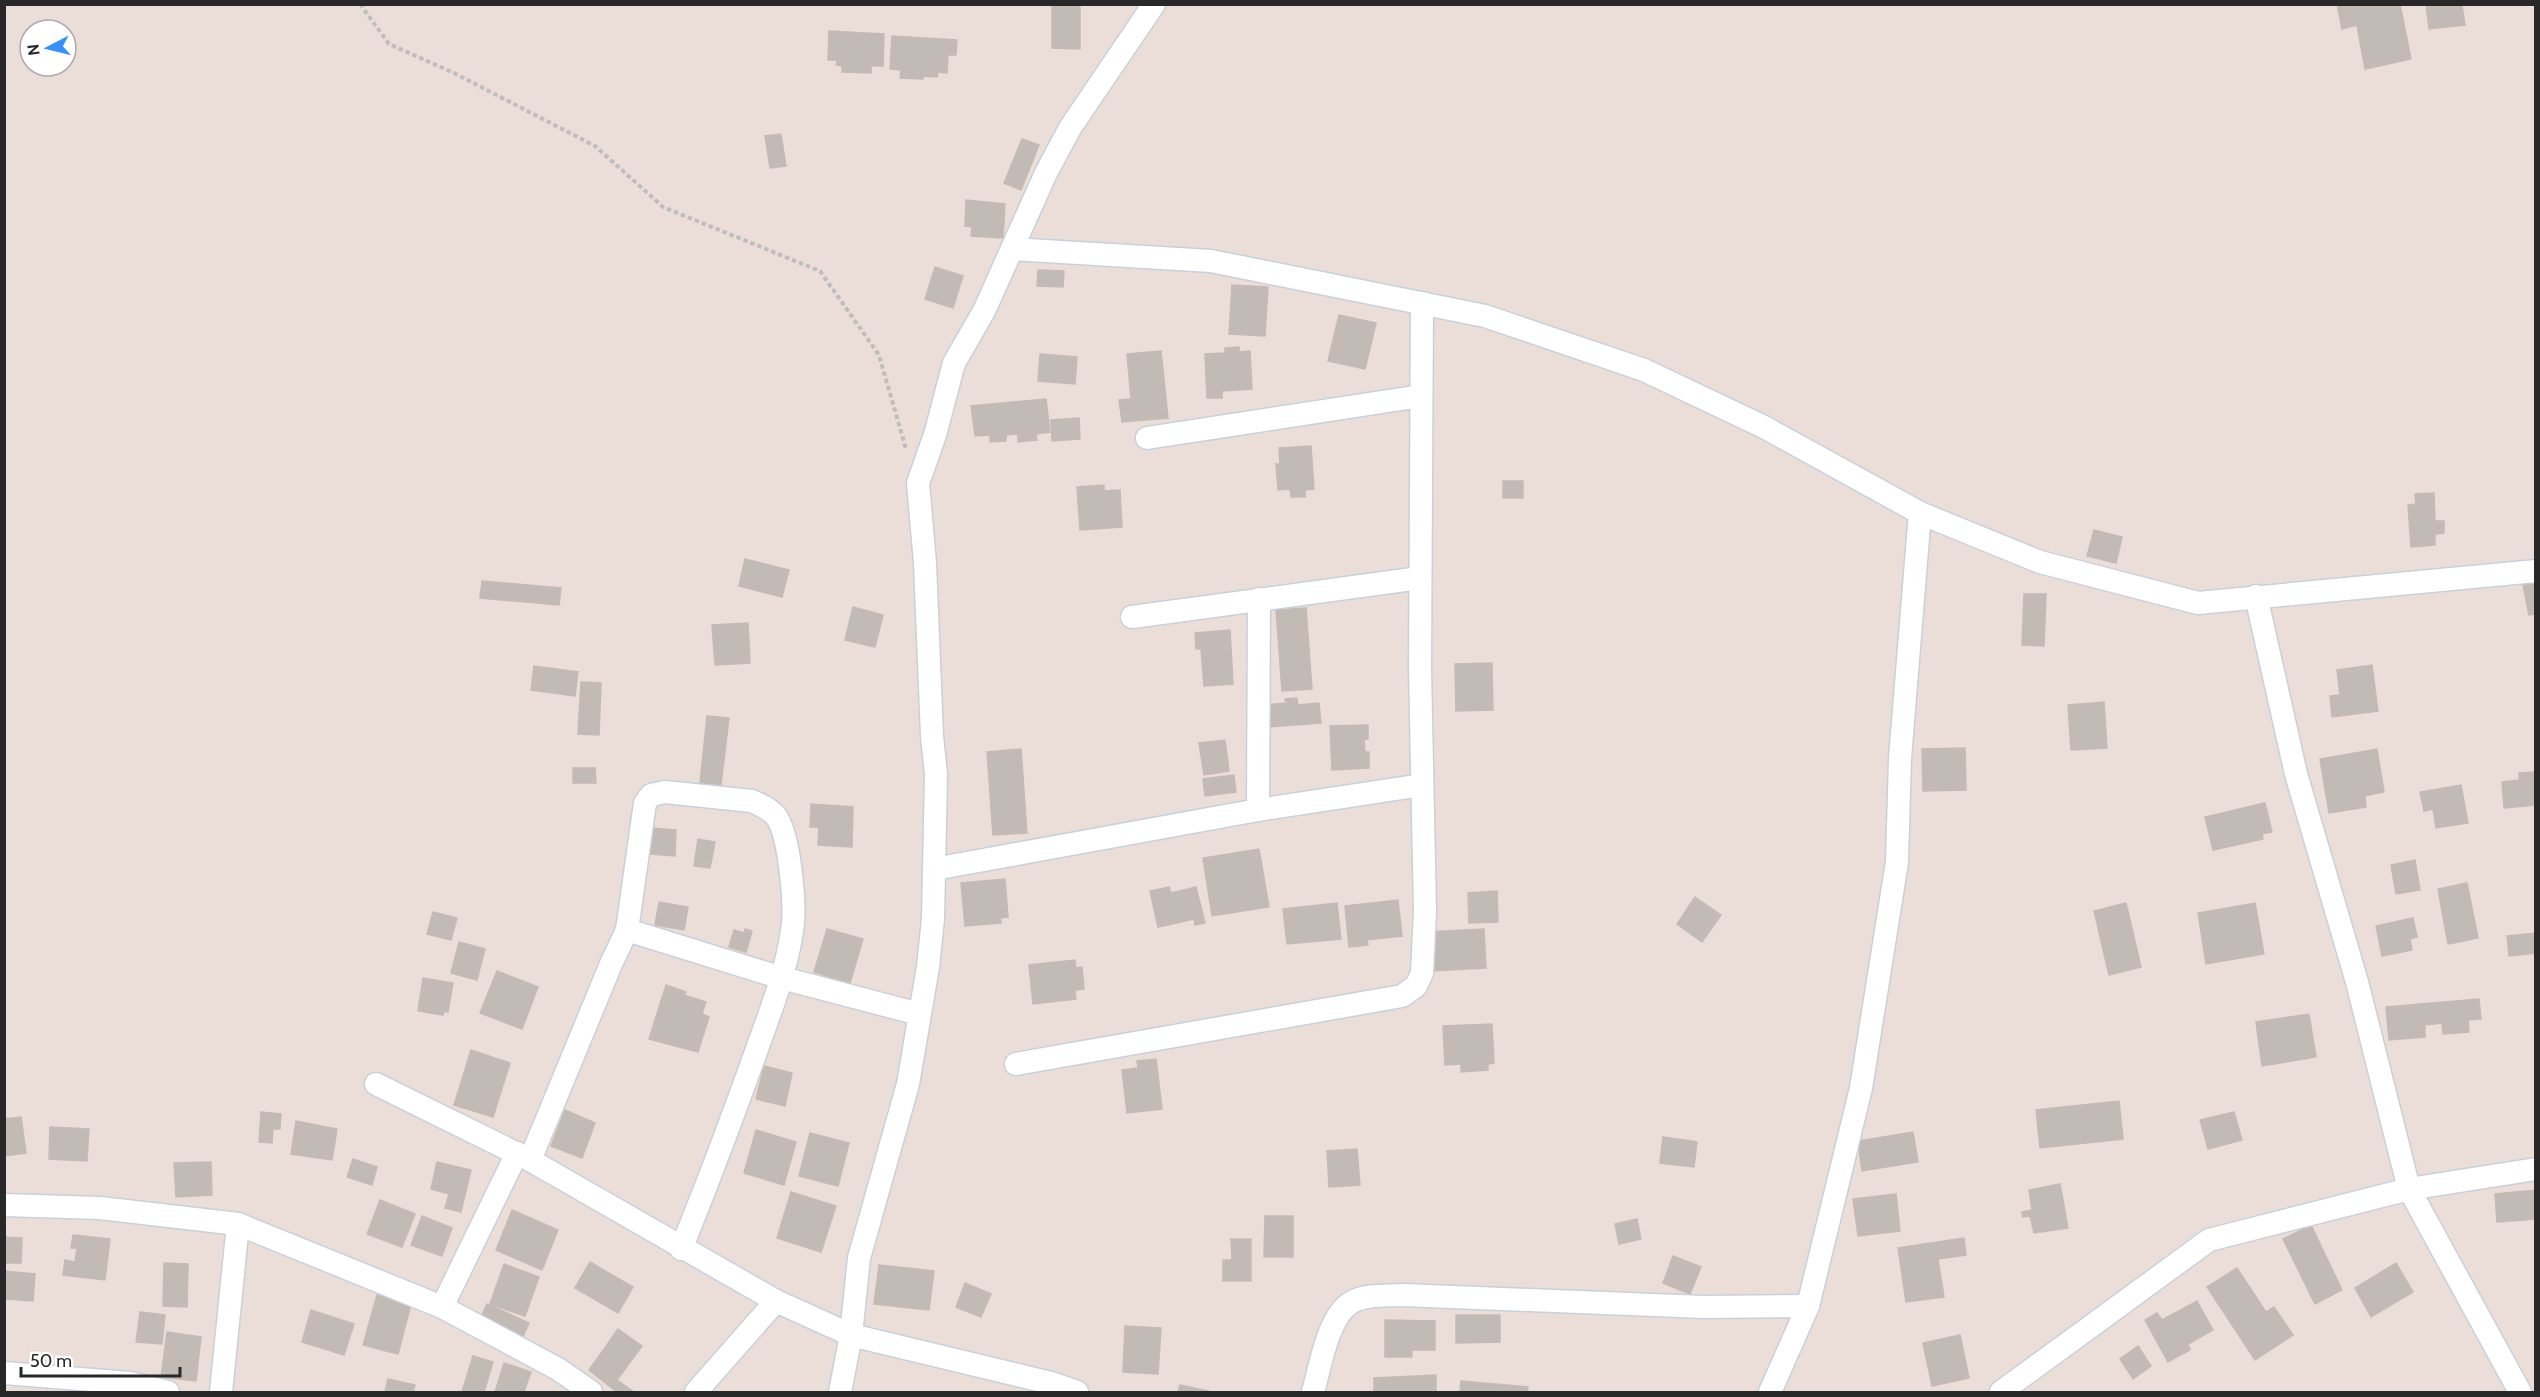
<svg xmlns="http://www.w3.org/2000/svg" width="2540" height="1397" font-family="Cabin,sans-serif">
<rect width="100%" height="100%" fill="#ebded9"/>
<g fill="#c2bab5" stroke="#c6bab3" stroke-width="1.5">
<path d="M 1052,4 L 1080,4 L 1080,49 L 1052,48 Z"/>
<path d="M 2337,4 L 2400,4 L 2411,59 L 2365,69 L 2357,25 L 2342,29 Z"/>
<path d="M 2426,4 L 2469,4 L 2462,5 L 2465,25 L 2429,29 Z"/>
<path d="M 829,31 L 884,34 L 883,66 L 871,66 L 871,73 L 842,72 L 842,66 L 836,65 L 837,60 L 828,60 Z"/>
<path d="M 892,36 L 957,40 L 956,55 L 948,55 L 947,73 L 938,72 L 937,77 L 923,76 L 923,79 L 900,78 L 901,70 L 890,69 Z"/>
<path d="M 781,134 L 786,166 L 770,168 L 765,136 Z"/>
<path d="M 1022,139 L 1039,145 L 1021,190 L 1004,183 Z"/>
<path d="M 966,200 L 1005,204 L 1003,238 L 971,236 L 972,227 L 965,226 Z"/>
<path d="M 935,267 L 963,276 L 953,308 L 925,299 Z"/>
<path d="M 1038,270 L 1064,271 L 1063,287 L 1037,286 Z"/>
<path d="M 1232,285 L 1268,287 L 1265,336 L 1229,334 Z"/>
<path d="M 1339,315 L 1376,323 L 1365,369 L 1328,361 Z"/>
<path d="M 1239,347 L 1239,352 L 1250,351 L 1252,389 L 1222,391 L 1222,398 L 1207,398 L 1205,354 L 1225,353 L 1225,348 Z"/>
<path d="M 1161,351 L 1168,418 L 1122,422 L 1119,400 L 1131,399 L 1127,354 Z"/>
<path d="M 1040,354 L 1077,357 L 1075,384 L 1038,381 Z"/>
<path d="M 1046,399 L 1050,432 L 1036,434 L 1037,440 L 1018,442 L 1018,434 L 1006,435 L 1006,441 L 990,442 L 990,435 L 975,436 L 971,406 Z"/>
<path d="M 1079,418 L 1080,439 L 1052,441 L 1051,420 Z"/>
<path d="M 1311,446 L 1314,489 L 1305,490 L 1305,497 L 1291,497 L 1290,489 L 1278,490 L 1276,464 L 1280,464 L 1279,448 Z"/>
<rect x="1503" y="481" width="20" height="17"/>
<path d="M 1104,485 L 1104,491 L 1120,490 L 1122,527 L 1080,530 L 1077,487 Z"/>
<path d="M 2434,493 L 2435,521 L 2444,521 L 2444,533 L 2435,534 L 2435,545 L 2411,547 L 2408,505 L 2416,504 L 2415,494 Z"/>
<path d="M 2094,530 L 2122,537 L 2116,563 L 2087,556 Z"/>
<path d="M 745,559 L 789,570 L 782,597 L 739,586 Z"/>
<path d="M 482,581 L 561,588 L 559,605 L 480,598 Z"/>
<path d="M 2536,583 L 2536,614 L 2529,615 L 2523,585 Z"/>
<path d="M 2024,594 L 2046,594 L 2044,646 L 2022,645 Z"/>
<path d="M 853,607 L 883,615 L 875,647 L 845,640 Z"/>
<path d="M 1306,608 L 1312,689 L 1282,691 L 1276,610 Z"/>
<path d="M 748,623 L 750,663 L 715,665 L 712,625 Z"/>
<path d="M 1230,630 L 1233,684 L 1204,686 L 1201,649 L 1196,649 L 1195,633 Z"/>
<path d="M 1492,663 L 1493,710 L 1456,711 L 1455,664 Z"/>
<path d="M 2372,665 L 2378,711 L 2332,717 L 2330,696 L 2340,695 L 2337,670 Z"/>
<path d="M 534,666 L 578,672 L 575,696 L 531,690 Z"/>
<path d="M 581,682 L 601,683 L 599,735 L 578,734 Z"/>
<path d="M 1297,698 L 1298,705 L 1319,703 L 1321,723 L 1267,727 L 1265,705 L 1286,703 L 1285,699 Z"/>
<path d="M 2104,702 L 2107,748 L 2071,750 L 2068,705 Z"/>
<path d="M 707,716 L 729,718 L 721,785 L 700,783 Z"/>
<path d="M 1368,725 L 1368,739 L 1364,740 L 1365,752 L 1369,752 L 1369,768 L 1332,770 L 1330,726 Z"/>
<path d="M 1225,740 L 1229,771 L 1204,775 L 1199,743 Z"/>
<path d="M 1965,748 L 1966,790 L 1923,791 L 1922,749 Z"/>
<path d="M 1021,749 L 1027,833 L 993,835 L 987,752 Z"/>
<path d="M 2377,749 L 2384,792 L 2365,796 L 2366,807 L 2329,813 L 2320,759 Z"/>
<path d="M 573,768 L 595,768 L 596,783 L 573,783 Z"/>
<path d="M 2536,772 L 2536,805 L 2504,808 L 2502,782 L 2519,780 L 2519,773 Z"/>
<path d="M 1234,775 L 1236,792 L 1205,796 L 1203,779 Z"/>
<path d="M 2461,785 L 2468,823 L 2436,828 L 2433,809 L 2424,811 L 2420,792 Z"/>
<path d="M 2265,803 L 2272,832 L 2262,834 L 2263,839 L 2213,850 L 2205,817 Z"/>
<path d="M 811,804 L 853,807 L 852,847 L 818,845 L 819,827 L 810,827 Z"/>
<path d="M 651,828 L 676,830 L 675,856 L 650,854 Z"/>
<path d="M 698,839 L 715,842 L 710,868 L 694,866 Z"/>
<path d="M 1259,849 L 1269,907 L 1212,916 L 1203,858 Z"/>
<path d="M 2415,860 L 2420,890 L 2396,894 L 2391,865 Z"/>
<path d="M 1005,879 L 1008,917 L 1000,918 L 1001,923 L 965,926 L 961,883 Z"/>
<path d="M 2467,883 L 2478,938 L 2448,944 L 2438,889 Z"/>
<path d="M 1169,887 L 1171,893 L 1196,887 L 1205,923 L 1195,925 L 1194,919 L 1158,927 L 1150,891 Z"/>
<path d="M 1497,891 L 1498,922 L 1469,923 L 1468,893 Z"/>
<path d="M 1695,897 L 1721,915 L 1702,942 L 1677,924 Z"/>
<path d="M 1398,900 L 1402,936 L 1367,940 L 1368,945 L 1349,947 L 1345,906 Z"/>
<path d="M 659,902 L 688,907 L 684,930 L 655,925 Z"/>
<path d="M 1337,903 L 1341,939 L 1287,944 L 1283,909 Z"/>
<path d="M 2126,903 L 2141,967 L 2109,975 L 2094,911 Z"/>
<path d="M 2255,903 L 2264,954 L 2206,964 L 2198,913 Z"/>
<path d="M 433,912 L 457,918 L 451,940 L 427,934 Z"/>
<path d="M 2413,918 L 2417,937 L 2410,939 L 2412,950 L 2382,956 L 2376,926 Z"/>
<path d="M 745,929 L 752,931 L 746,952 L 729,947 L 734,930 L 744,933 Z"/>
<path d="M 827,929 L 863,939 L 850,983 L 814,972 Z"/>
<path d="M 1484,929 L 1486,968 L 1430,971 L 1428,932 Z"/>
<path d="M 2536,933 L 2536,953 L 2509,956 L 2507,936 Z"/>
<path d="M 459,942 L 485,949 L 477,980 L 451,973 Z"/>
<path d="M 1075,960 L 1076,968 L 1082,967 L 1084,989 L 1075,990 L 1076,999 L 1033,1004 L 1029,965 Z"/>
<path d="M 497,971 L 538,987 L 522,1029 L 480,1013 Z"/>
<path d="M 423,978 L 453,983 L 448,1012 L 443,1012 L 443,1015 L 418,1011 Z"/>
<path d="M 666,985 L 686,992 L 684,995 L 706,1002 L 702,1014 L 709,1017 L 698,1052 L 649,1039 Z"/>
<path d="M 2479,999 L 2481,1019 L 2468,1020 L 2469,1032 L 2443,1034 L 2442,1023 L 2425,1025 L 2425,1037 L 2389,1040 L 2386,1007 Z"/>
<path d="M 2309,1014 L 2316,1057 L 2262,1066 L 2256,1022 Z"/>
<path d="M 1492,1024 L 1494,1063 L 1488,1064 L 1488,1070 L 1461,1072 L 1461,1064 L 1445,1065 L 1443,1026 Z"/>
<path d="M 471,1050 L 510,1063 L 493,1117 L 454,1105 Z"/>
<path d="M 1156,1059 L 1162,1109 L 1127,1113 L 1122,1070 L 1138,1068 L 1137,1061 Z"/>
<path d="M 764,1066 L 792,1073 L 785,1106 L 756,1099 Z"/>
<path d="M 2119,1101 L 2123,1139 L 2040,1148 L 2036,1110 Z"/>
<path d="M 565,1110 L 595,1123 L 582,1158 L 551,1146 Z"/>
<path d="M 261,1112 L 281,1114 L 280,1129 L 273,1129 L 272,1143 L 259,1142 Z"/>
<path d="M 2234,1112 L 2242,1140 L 2208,1149 L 2200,1120 Z"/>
<path d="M 21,1117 L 26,1153 L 4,1156 L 4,1119 Z"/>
<path d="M 296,1121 L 337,1129 L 332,1160 L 291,1154 Z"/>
<path d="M 50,1127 L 89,1129 L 87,1161 L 49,1159 Z"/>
<path d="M 756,1130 L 796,1142 L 784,1185 L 744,1173 Z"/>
<path d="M 1913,1132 L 1918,1162 L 1862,1171 L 1858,1141 Z"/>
<path d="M 810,1133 L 849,1143 L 838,1186 L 799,1176 Z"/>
<path d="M 1663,1137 L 1697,1142 L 1694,1167 L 1660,1163 Z"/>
<path d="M 1357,1149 L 1360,1185 L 1329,1187 L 1327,1151 Z"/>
<path d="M 353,1159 L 377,1167 L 372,1185 L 347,1177 Z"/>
<path d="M 211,1162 L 212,1195 L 176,1197 L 174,1163 Z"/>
<path d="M 437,1162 L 471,1170 L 461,1212 L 445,1208 L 449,1194 L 431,1189 Z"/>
<path d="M 2060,1184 L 2068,1228 L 2034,1233 L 2030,1216 L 2023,1217 L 2022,1212 L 2032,1210 L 2029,1190 Z"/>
<path d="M 2536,1190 L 2536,1219 L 2497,1222 L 2495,1194 Z"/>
<path d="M 791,1192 L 836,1206 L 821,1252 L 777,1238 Z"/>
<path d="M 1896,1194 L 1900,1231 L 1858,1236 L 1853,1199 Z"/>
<path d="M 380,1200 L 415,1214 L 402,1247 L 367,1234 Z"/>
<path d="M 512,1210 L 558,1230 L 542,1270 L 496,1250 Z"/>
<path d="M 422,1216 L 452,1228 L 442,1256 L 411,1245 Z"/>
<path d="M 1265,1216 L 1293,1216 L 1293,1257 L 1264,1257 Z"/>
<path d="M 1637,1219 L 1641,1239 L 1619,1244 L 1615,1224 Z"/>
<path d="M 2311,1225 L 2342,1290 L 2315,1304 L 2283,1239 Z"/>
<path d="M 73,1235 L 110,1239 L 105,1280 L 63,1275 L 65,1260 L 75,1262 L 77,1248 L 71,1248 Z"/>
<path d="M 4,1237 L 22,1238 L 21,1263 L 4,1263 Z"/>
<path d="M 1964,1238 L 1966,1255 L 1938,1259 L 1944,1297 L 1906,1302 L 1898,1248 Z"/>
<path d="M 1231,1239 L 1251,1239 L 1251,1281 L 1223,1281 L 1223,1260 L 1232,1260 Z"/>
<path d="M 1673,1256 L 1701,1267 L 1690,1294 L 1663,1283 Z"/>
<path d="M 590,1262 L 633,1287 L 618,1313 L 575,1288 Z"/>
<path d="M 164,1263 L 188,1264 L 187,1307 L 163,1306 Z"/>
<path d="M 2396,1263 L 2413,1292 L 2371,1317 L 2355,1288 Z"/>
<path d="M 504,1264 L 539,1277 L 525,1316 L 490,1304 Z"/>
<path d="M 879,1265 L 934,1271 L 929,1310 L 874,1304 Z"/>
<path d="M 2237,1268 L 2266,1312 L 2274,1307 L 2293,1335 L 2255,1360 L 2207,1287 Z"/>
<path d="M 4,1271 L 35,1274 L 33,1301 L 5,1299 L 4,1302 Z"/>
<path d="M 965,1283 L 991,1294 L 981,1317 L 956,1307 Z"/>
<path d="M 377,1295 L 411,1304 L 398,1354 L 363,1345 Z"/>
<path d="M 2197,1301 L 2213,1330 L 2188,1344 L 2190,1350 L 2168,1362 L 2145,1320 L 2157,1313 L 2162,1320 Z"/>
<path d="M 487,1304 L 529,1323 L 521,1341 L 479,1321 Z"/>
<path d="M 311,1310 L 354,1324 L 344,1355 L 302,1342 Z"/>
<path d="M 140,1312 L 165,1315 L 162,1344 L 136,1342 Z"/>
<path d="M 1456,1315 L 1500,1315 L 1500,1342 L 1456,1343 Z"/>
<path d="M 1385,1320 L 1435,1321 L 1435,1350 L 1412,1350 L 1412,1357 L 1385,1357 Z"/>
<path d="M 1125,1326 L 1161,1328 L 1158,1374 L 1123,1372 Z"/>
<path d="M 618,1329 L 642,1346 L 617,1380 L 634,1392 L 617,1392 L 589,1370 Z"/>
<path d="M 167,1332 L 201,1337 L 196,1381 L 161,1377 Z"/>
<path d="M 1960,1335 L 1969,1378 L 1932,1386 L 1923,1343 Z"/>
<path d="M 2138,1346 L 2151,1366 L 2133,1379 L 2120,1359 Z"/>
<path d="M 473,1356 L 493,1362 L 484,1392 L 462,1392 Z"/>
<path d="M 504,1363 L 531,1372 L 524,1392 L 495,1392 Z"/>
<path d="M 1436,1375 L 1436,1392 L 1374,1392 L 1374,1378 Z"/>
<path d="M 388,1379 L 415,1385 L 413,1392 L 385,1392 Z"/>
<path d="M 1461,1381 L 1528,1387 L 1527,1392 L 1460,1392 Z"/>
<path d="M 1180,1385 L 1209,1391 L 1209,1392 L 1178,1392 Z"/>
</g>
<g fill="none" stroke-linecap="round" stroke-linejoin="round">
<defs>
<g id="street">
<path d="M 1012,249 L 1211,261 L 1485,316 L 1644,370 L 1764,427 L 1920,513 L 2040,562 L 2198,603 L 2536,571"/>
<path d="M 1147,438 L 1421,396"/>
<path d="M 2256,596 L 2296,774 L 2357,982 L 2409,1189 L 2520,1392"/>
<path d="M 1132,617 L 1420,578"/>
<path d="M 1258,810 L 1259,599"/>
<path d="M 934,869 L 1258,810 L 1422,785"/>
<path d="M 627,930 L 782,978 L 919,1014"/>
<path d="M 1016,1064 L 1402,996 L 1416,986 L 1422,973 L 1425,911 L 1420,668 L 1422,303"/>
<path d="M 376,1084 L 530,1160 L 776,1301 L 851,1335 L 1051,1383 L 1077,1392"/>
<path d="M 530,1160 L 611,964 L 627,930 L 645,803 L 651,795 L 665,792 L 752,801 C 761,805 768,808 775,815 C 790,833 796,907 792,931 C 786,972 771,1010 757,1049 C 733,1116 708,1183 681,1249"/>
<path d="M 4,1205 L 100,1208 L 238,1224 L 442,1307 L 558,1369 L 591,1392"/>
<path d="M 442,1307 L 517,1153"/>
<path d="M 4,1373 L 130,1383 L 168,1392"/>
<path d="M 221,1392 L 238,1224"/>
<path d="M 696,1392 L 776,1301"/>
<path d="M 840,1392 L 851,1335 L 859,1258 L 908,1084 L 928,967 L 933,919 L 936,774 L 932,736 L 925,563 L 918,483 L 935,435 L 954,363 L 984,311 L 1046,173 L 1070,128 L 1154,4"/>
<path d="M 1313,1392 C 1320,1368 1328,1315 1352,1302 C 1366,1294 1387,1296 1403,1295 L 1703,1307 L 1808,1306"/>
<path d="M 1770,1392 L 1808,1306 L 1861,1088 L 1897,862 L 1900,758 L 1920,513"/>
<path d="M 2001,1392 L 2209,1240 L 2409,1189 L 2536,1169"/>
</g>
</defs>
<use href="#street" stroke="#c8d1db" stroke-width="25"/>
<path stroke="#bebebe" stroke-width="4" stroke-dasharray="4.5 3" stroke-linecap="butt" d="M 360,4 L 389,44 L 454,73 L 595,146 L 663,207 L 820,271 L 879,355 L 906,449"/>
<use href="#street" stroke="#fff" stroke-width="22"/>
</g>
<rect width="2540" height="1397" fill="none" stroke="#282828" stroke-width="12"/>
<g transform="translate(48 48) rotate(263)"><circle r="28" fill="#ffffff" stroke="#a9a9a9" stroke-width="1.5"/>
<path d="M0-4.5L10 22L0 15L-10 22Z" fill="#3592fd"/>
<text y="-9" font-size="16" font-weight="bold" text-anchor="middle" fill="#282828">N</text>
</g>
<path d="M21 1367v9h159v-9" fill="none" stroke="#282828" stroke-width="3"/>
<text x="30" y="1367" font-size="18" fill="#282828" stroke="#ffffff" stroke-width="4.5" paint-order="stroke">50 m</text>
</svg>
